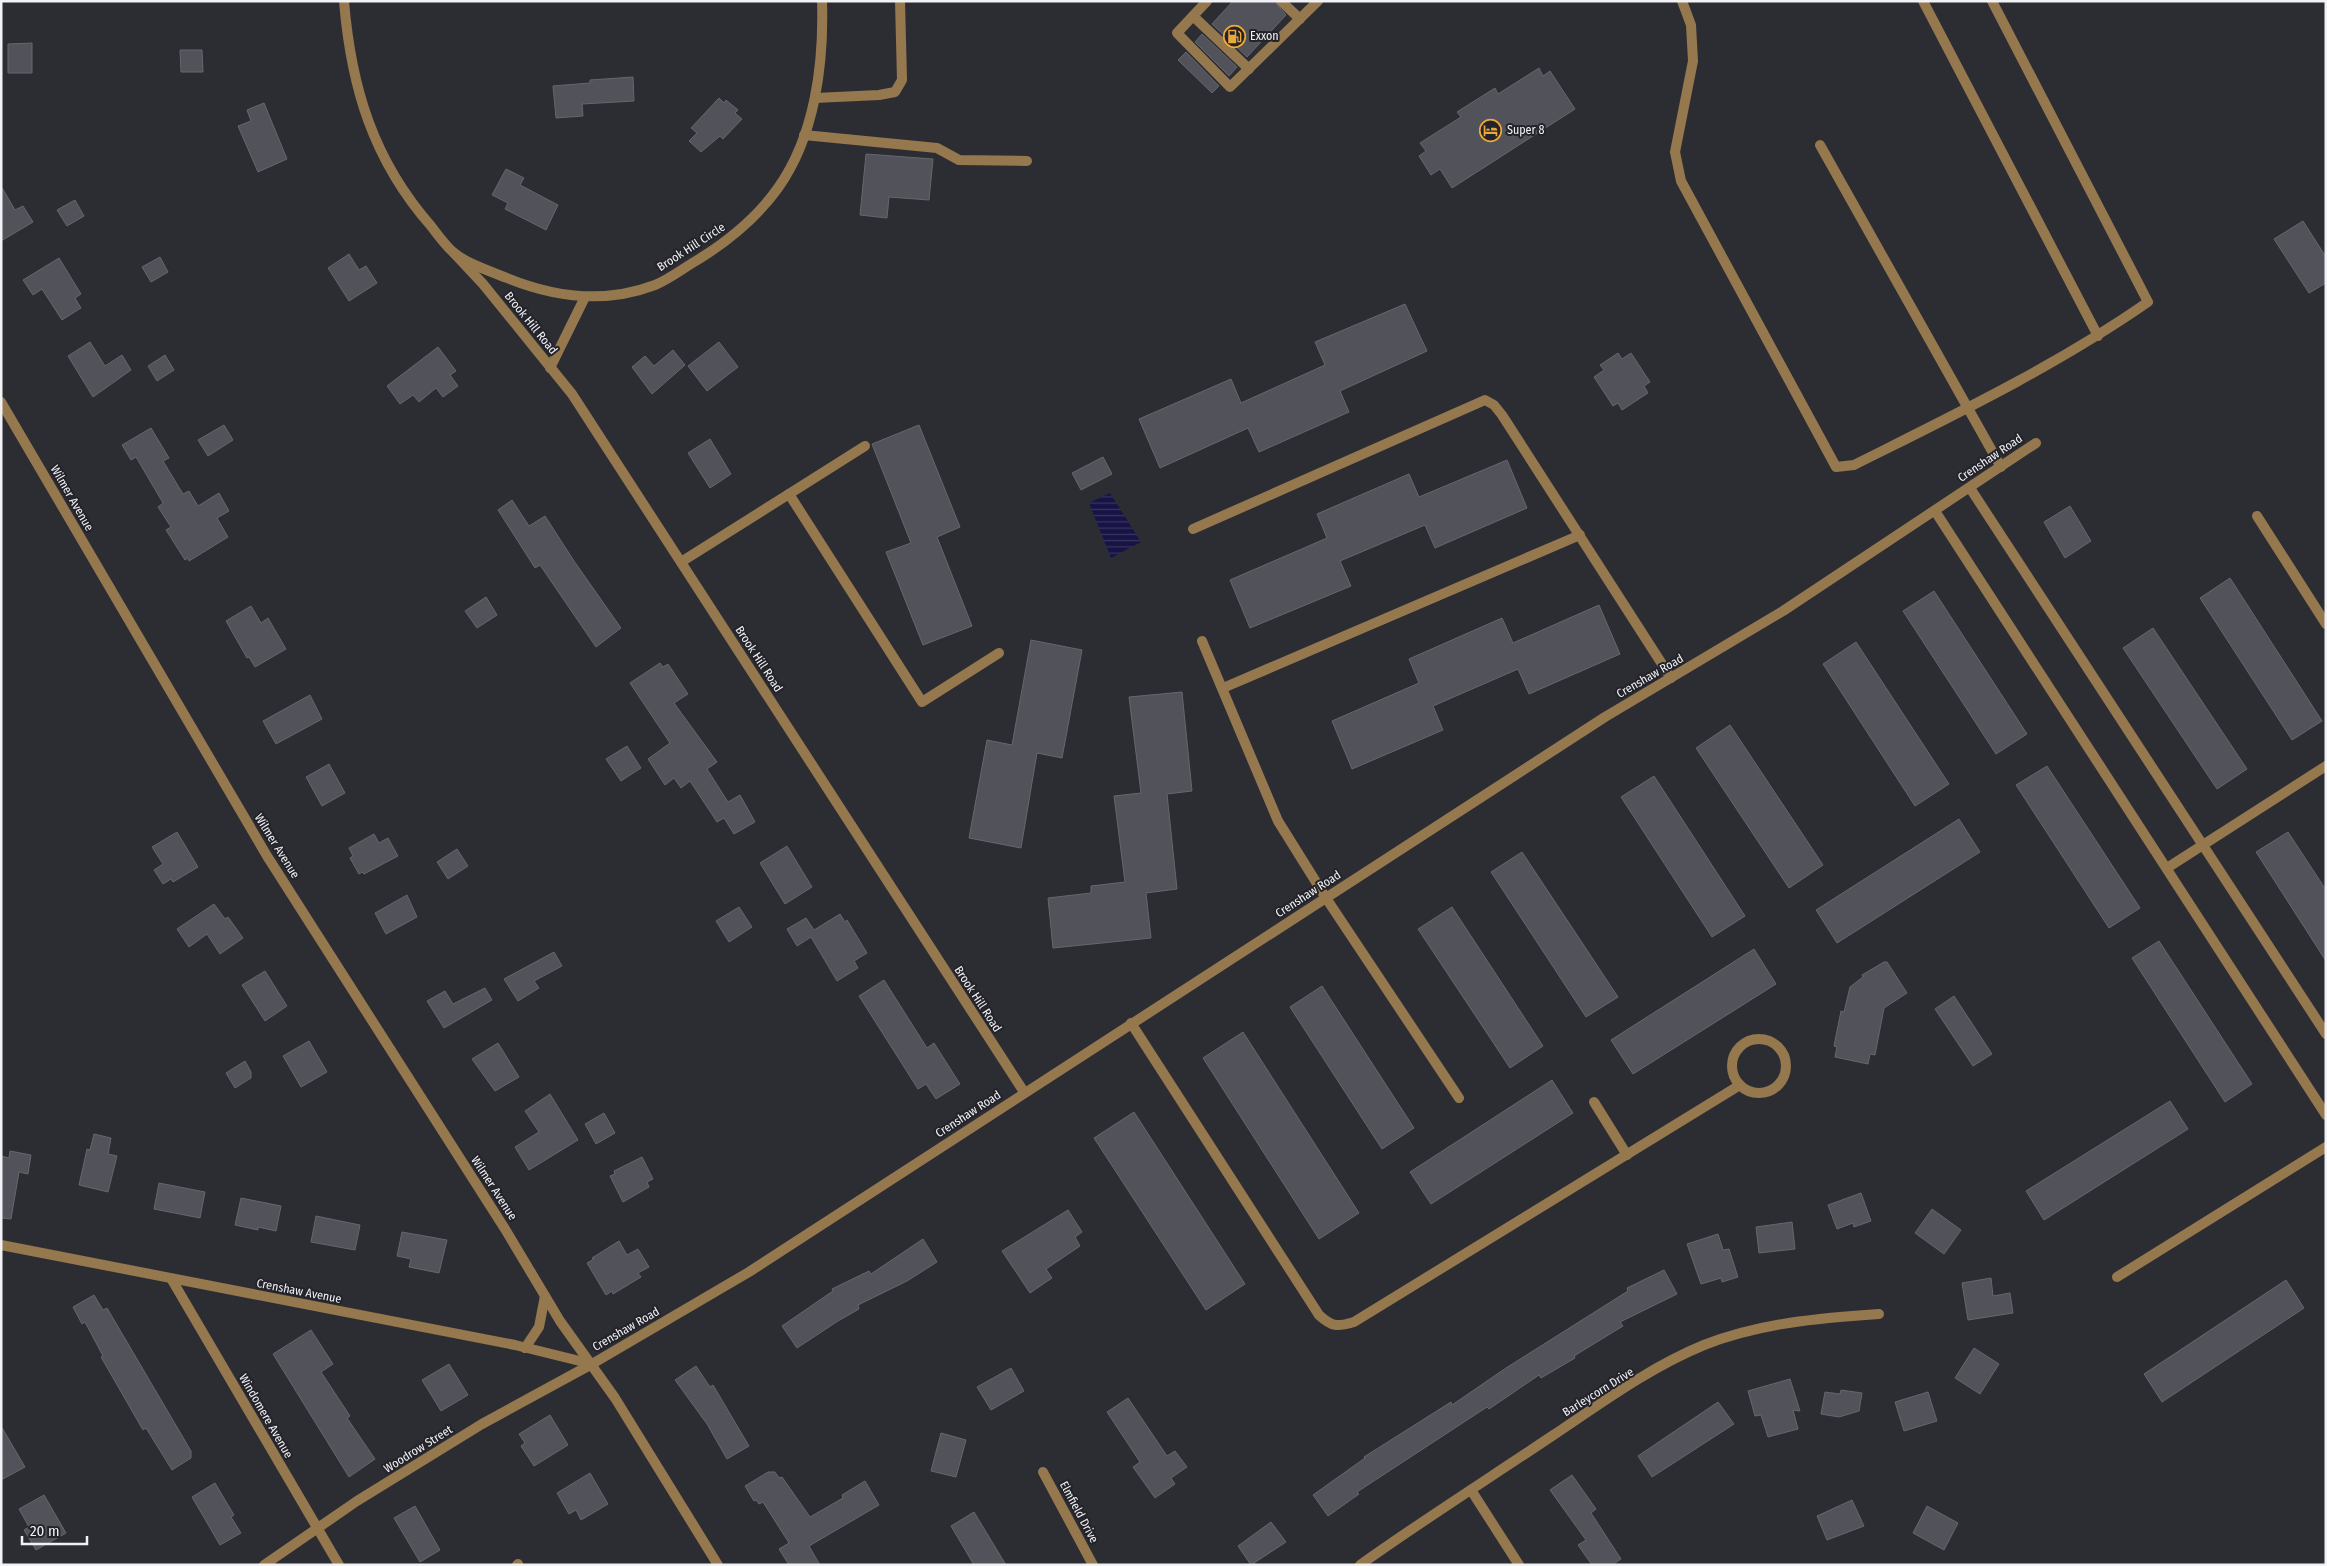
<svg xmlns="http://www.w3.org/2000/svg" width="2327" height="1566" font-family="'Fira Sans Condensed',sans-serif">
<defs>
<pattern id="water-rules" width="6" height="5" patternUnits="userSpaceOnUse" patternTransform="scale(1.25)"><rect width="6" height="5" fill="#171345"/><path d="M0 2.5h6" fill="none" stroke="#393660"/></pattern>
</defs>
<rect width="100%" height="100%" fill="#2c2d33"/>
<path fill="url(#water-rules)" d="M 1110,493 L 1141,542 L 1111,558 L 1089,503 Z"/>
<g fill="#52535a" stroke="#66676e">
<path d="M 1233,1 L 1274,1 L 1286,15 L 1247,57 L 1212,24 Z"/>
<path d="M 1202,34 L 1237,67 L 1229,76 L 1195,42 Z"/>
<path d="M 32,43 L 32,73 L 8,73 L 8,44 Z"/>
<path d="M 180,50 L 202,50 L 203,72 L 181,72 Z"/>
<path d="M 1186,52 L 1219,86 L 1212,93 L 1178,60 Z"/>
<path d="M 1539,68 L 1543,76 L 1550,71 L 1575,109 L 1452,188 L 1440,169 L 1431,175 L 1419,156 L 1426,151 L 1420,143 L 1461,117 L 1457,112 L 1495,88 L 1498,94 Z"/>
<path d="M 633,77 L 634,101 L 582,104 L 583,116 L 556,118 L 553,86 L 590,83 L 590,80 Z"/>
<path d="M 719,98 L 724,103 L 726,100 L 738,110 L 735,113 L 742,119 L 723,139 L 720,136 L 701,152 L 689,141 L 697,133 L 691,128 Z"/>
<path d="M 264,103 L 287,159 L 258,172 L 238,126 L 251,121 L 247,110 Z"/>
<path d="M 866,154 L 933,159 L 929,200 L 889,197 L 887,218 L 860,215 Z"/>
<path d="M 506,169 L 524,178 L 520,185 L 558,205 L 546,230 L 505,209 L 508,203 L 492,195 Z"/>
<path d="M 1,186 L 15,210 L 23,206 L 33,222 L 1,241 Z"/>
<path d="M 75,200 L 84,216 L 67,226 L 57,210 Z"/>
<path d="M 2303,221 L 2326,257 L 2326,283 L 2309,293 L 2274,239 Z"/>
<path d="M 349,254 L 359,270 L 366,266 L 377,283 L 349,301 L 328,268 Z"/>
<path d="M 160,257 L 168,272 L 151,282 L 142,267 Z"/>
<path d="M 59,258 L 81,294 L 75,298 L 81,308 L 62,320 L 42,289 L 33,295 L 23,280 Z"/>
<path d="M 1405,304 L 1427,351 L 1340,391 L 1349,412 L 1259,452 L 1248,428 L 1160,468 L 1139,419 L 1231,379 L 1241,403 L 1325,365 L 1315,342 Z"/>
<path d="M 90,342 L 105,366 L 122,355 L 131,370 L 93,397 L 68,356 Z"/>
<path d="M 719,342 L 738,367 L 707,391 L 688,366 Z"/>
<path d="M 438,347 L 456,371 L 450,375 L 458,386 L 443,397 L 436,388 L 419,402 L 413,395 L 400,404 L 387,386 Z"/>
<path d="M 673,350 L 685,365 L 652,394 L 632,367 L 645,356 L 654,366 Z"/>
<path d="M 1618,353 L 1622,359 L 1631,353 L 1650,382 L 1644,386 L 1648,393 L 1622,410 L 1618,403 L 1613,406 L 1594,377 L 1604,370 L 1600,365 Z"/>
<path d="M 165,355 L 174,370 L 157,381 L 148,366 Z"/>
<path d="M 224,425 L 233,440 L 208,456 L 198,440 Z"/>
<path d="M 919,425 L 960,527 L 937,537 L 972,626 L 923,645 L 886,552 L 911,543 L 872,444 Z"/>
<path d="M 151,428 L 169,458 L 163,461 L 183,494 L 189,491 L 198,506 L 219,493 L 229,511 L 217,518 L 228,537 L 189,561 L 188,558 L 185,560 L 166,530 L 171,527 L 158,507 L 163,503 L 136,457 L 131,460 L 122,445 Z"/>
<path d="M 710,439 L 731,474 L 710,488 L 688,453 Z"/>
<path d="M 1103,457 L 1112,474 L 1081,490 L 1072,473 Z"/>
<path d="M 1507,460 L 1527,508 L 1435,548 L 1425,525 L 1340,561 L 1351,586 L 1250,628 L 1230,580 L 1327,538 L 1317,514 L 1409,474 L 1419,497 Z"/>
<path d="M 512,500 L 529,526 L 545,516 L 574,561 L 621,628 L 596,647 L 540,565 L 535,568 L 498,510 Z"/>
<path d="M 2070,506 L 2091,541 L 2065,558 L 2044,522 Z"/>
<path d="M 2230,578 L 2322,721 L 2292,740 L 2200,598 Z"/>
<path d="M 1934,591 L 2027,734 L 1996,754 L 1903,611 Z"/>
<path d="M 486,597 L 497,615 L 477,628 L 465,611 Z"/>
<path d="M 1599,605 L 1620,654 L 1529,694 L 1518,669 L 1472,689 L 1433,706 L 1443,730 L 1352,769 L 1332,721 L 1419,683 L 1409,659 L 1502,618 L 1513,643 Z"/>
<path d="M 251,606 L 261,623 L 268,618 L 286,649 L 255,667 L 249,657 L 247,658 L 226,621 Z"/>
<path d="M 2153,628 L 2247,769 L 2217,789 L 2123,648 Z"/>
<path d="M 1031,640 L 1082,650 L 1062,758 L 1037,753 L 1021,848 L 969,838 L 987,740 L 1012,745 Z"/>
<path d="M 1856,642 L 1949,784 L 1915,806 L 1823,664 Z"/>
<path d="M 660,663 L 663,667 L 668,664 L 688,694 L 674,703 L 717,762 L 707,769 L 728,802 L 740,795 L 755,822 L 734,834 L 724,818 L 717,822 L 690,781 L 681,788 L 674,778 L 665,785 L 648,759 L 670,743 L 630,683 Z"/>
<path d="M 1182,692 L 1192,791 L 1167,794 L 1177,889 L 1146,893 L 1151,938 L 1053,948 L 1048,898 L 1091,893 L 1091,886 L 1125,882 L 1114,796 L 1141,793 L 1129,697 Z"/>
<path d="M 310,695 L 322,719 L 276,744 L 263,721 Z"/>
<path d="M 1730,725 L 1823,865 L 1789,888 L 1696,748 Z"/>
<path d="M 627,746 L 641,768 L 621,781 L 606,759 Z"/>
<path d="M 329,764 L 345,793 L 322,806 L 306,777 Z"/>
<path d="M 2047,766 L 2140,908 L 2109,928 L 2016,785 Z"/>
<path d="M 1654,776 L 1745,916 L 1712,937 L 1621,797 Z"/>
<path d="M 1959,819 L 1980,852 L 1837,943 L 1816,910 Z"/>
<path d="M 177,832 L 198,867 L 173,882 L 171,879 L 163,884 L 154,870 L 163,864 L 152,847 Z"/>
<path d="M 2288,832 L 2326,890 L 2326,961 L 2256,852 Z"/>
<path d="M 374,834 L 379,843 L 388,838 L 398,856 L 364,874 L 362,872 L 359,874 L 350,858 L 353,856 L 349,848 Z"/>
<path d="M 787,846 L 812,887 L 785,904 L 760,863 Z"/>
<path d="M 457,849 L 468,866 L 448,879 L 437,862 Z"/>
<path d="M 1522,852 L 1618,997 L 1586,1017 L 1491,872 Z"/>
<path d="M 407,895 L 417,917 L 386,934 L 375,913 Z"/>
<path d="M 214,904 L 225,919 L 228,917 L 243,938 L 220,954 L 207,934 L 189,947 L 177,929 Z"/>
<path d="M 739,907 L 752,927 L 729,942 L 716,921 Z"/>
<path d="M 1452,907 L 1543,1046 L 1510,1068 L 1418,929 Z"/>
<path d="M 840,914 L 845,922 L 847,920 L 867,953 L 854,961 L 858,968 L 837,981 L 811,937 L 797,946 L 787,929 L 806,918 L 814,930 Z"/>
<path d="M 2159,941 L 2252,1084 L 2225,1102 L 2132,958 Z"/>
<path d="M 1754,949 L 1776,984 L 1633,1074 L 1611,1040 Z"/>
<path d="M 554,952 L 562,966 L 534,981 L 539,988 L 518,1001 L 504,979 Z"/>
<path d="M 1884,962 L 1887,962 L 1907,993 L 1884,1008 L 1875,1055 L 1870,1054 L 1868,1064 L 1835,1057 L 1837,1047 L 1834,1046 L 1841,1011 L 1844,1012 L 1850,987 L 1863,977 L 1862,975 Z"/>
<path d="M 265,971 L 287,1006 L 265,1021 L 242,985 Z"/>
<path d="M 884,980 L 927,1048 L 934,1043 L 960,1084 L 936,1099 L 926,1084 L 918,1089 L 859,996 Z"/>
<path d="M 1322,986 L 1414,1128 L 1382,1149 L 1290,1007 Z"/>
<path d="M 485,988 L 492,1000 L 444,1028 L 427,1001 L 445,991 L 453,1004 Z"/>
<path d="M 1954,996 L 1992,1054 L 1973,1066 L 1935,1009 Z"/>
<path d="M 1243,1032 L 1359,1213 L 1319,1239 L 1203,1058 Z"/>
<path d="M 309,1041 L 327,1072 L 301,1087 L 283,1056 Z"/>
<path d="M 498,1043 L 519,1077 L 495,1091 L 472,1059 Z"/>
<path d="M 245,1061 L 251,1072 L 251,1078 L 235,1088 L 226,1073 Z"/>
<path d="M 1552,1080 L 1573,1113 L 1431,1204 L 1410,1172 Z"/>
<path d="M 550,1094 L 578,1140 L 529,1170 L 515,1147 L 539,1132 L 525,1111 Z"/>
<path d="M 2170,1101 L 2188,1129 L 2044,1220 L 2026,1191 Z"/>
<path d="M 1134,1112 L 1245,1284 L 1206,1310 L 1094,1138 Z"/>
<path d="M 604,1113 L 615,1133 L 596,1144 L 585,1124 Z"/>
<path d="M 94,1134 L 111,1138 L 108,1154 L 117,1156 L 108,1192 L 79,1185 L 87,1149 L 90,1150 Z"/>
<path d="M 10,1151 L 31,1155 L 28,1174 L 19,1172 L 11,1219 L 1,1218 L 1,1156 L 9,1158 Z"/>
<path d="M 642,1157 L 653,1179 L 647,1182 L 649,1187 L 623,1202 L 610,1176 L 615,1174 L 614,1171 Z"/>
<path d="M 159,1183 L 205,1192 L 200,1218 L 154,1209 Z"/>
<path d="M 1861,1193 L 1871,1221 L 1854,1227 L 1853,1223 L 1837,1229 L 1828,1205 Z"/>
<path d="M 241,1198 L 281,1206 L 276,1231 L 258,1227 L 258,1230 L 235,1225 Z"/>
<path d="M 1932,1209 L 1961,1230 L 1944,1254 L 1915,1233 Z"/>
<path d="M 1068,1210 L 1082,1232 L 1075,1237 L 1080,1246 L 1046,1269 L 1052,1278 L 1030,1293 L 1002,1251 Z"/>
<path d="M 316,1216 L 360,1225 L 355,1250 L 311,1242 Z"/>
<path d="M 1792,1222 L 1795,1249 L 1759,1253 L 1756,1227 Z"/>
<path d="M 402,1232 L 447,1240 L 439,1273 L 409,1267 L 411,1259 L 397,1256 Z"/>
<path d="M 1718,1234 L 1723,1250 L 1729,1249 L 1738,1277 L 1722,1282 L 1721,1278 L 1701,1284 L 1687,1244 Z"/>
<path d="M 923,1239 L 937,1262 L 907,1281 L 858,1305 L 859,1309 L 838,1321 L 797,1348 L 782,1326 L 833,1291 L 832,1289 L 869,1271 L 871,1274 Z"/>
<path d="M 619,1241 L 627,1255 L 638,1249 L 649,1267 L 638,1273 L 641,1277 L 613,1294 L 612,1291 L 606,1295 L 587,1263 L 594,1259 L 592,1258 Z"/>
<path d="M 1664,1270 L 1677,1294 L 1620,1322 L 1623,1326 L 1574,1356 L 1575,1358 L 1541,1378 L 1539,1375 L 1489,1409 L 1487,1407 L 1357,1492 L 1359,1494 L 1328,1516 L 1313,1495 L 1365,1458 L 1364,1457 L 1451,1402 L 1452,1405 L 1506,1368 L 1628,1291 L 1627,1288 Z"/>
<path d="M 1991,1278 L 1993,1296 L 2010,1293 L 2013,1313 L 1968,1320 L 1962,1283 Z"/>
<path d="M 2286,1280 L 2304,1308 L 2162,1402 L 2144,1374 Z"/>
<path d="M 94,1295 L 103,1310 L 107,1308 L 191,1451 L 191,1458 L 172,1470 L 146,1428 L 143,1430 L 101,1357 L 103,1356 L 85,1322 L 82,1324 L 73,1307 Z"/>
<path d="M 311,1330 L 333,1364 L 321,1372 L 350,1416 L 347,1418 L 375,1459 L 349,1477 L 273,1354 Z"/>
<path d="M 1974,1348 L 1999,1364 L 1980,1394 L 1955,1378 Z"/>
<path d="M 449,1364 L 468,1395 L 441,1411 L 422,1380 Z"/>
<path d="M 696,1366 L 710,1387 L 713,1385 L 749,1446 L 727,1459 L 707,1424 L 675,1380 Z"/>
<path d="M 1011,1368 L 1024,1391 L 991,1410 L 977,1387 Z"/>
<path d="M 1790,1379 L 1800,1411 L 1793,1410 L 1798,1429 L 1768,1437 L 1761,1415 L 1755,1416 L 1748,1391 Z"/>
<path d="M 1841,1390 L 1862,1393 L 1859,1411 L 1839,1417 L 1821,1414 L 1825,1392 L 1840,1394 Z"/>
<path d="M 1928,1392 L 1937,1421 L 1904,1431 L 1895,1402 Z"/>
<path d="M 1128,1398 L 1167,1456 L 1175,1451 L 1187,1467 L 1171,1478 L 1175,1484 L 1155,1498 L 1133,1467 L 1140,1462 L 1107,1412 Z"/>
<path d="M 1718,1402 L 1734,1424 L 1652,1477 L 1638,1456 Z"/>
<path d="M 550,1415 L 568,1445 L 534,1466 L 521,1446 L 525,1443 L 519,1434 Z"/>
<path d="M 1,1426 L 25,1467 L 1,1480 Z"/>
<path d="M 941,1433 L 966,1440 L 956,1477 L 931,1471 Z"/>
<path d="M 768,1472 L 775,1472 L 779,1478 L 782,1477 L 810,1517 L 843,1498 L 842,1495 L 865,1481 L 879,1505 L 809,1546 L 820,1565 L 789,1565 L 779,1549 L 789,1543 L 763,1502 L 759,1504 L 756,1500 L 754,1501 L 745,1486 Z"/>
<path d="M 590,1473 L 608,1504 L 581,1520 L 576,1510 L 569,1514 L 557,1493 Z"/>
<path d="M 1572,1475 L 1596,1509 L 1591,1513 L 1621,1559 L 1612,1565 L 1592,1565 L 1578,1545 L 1586,1540 L 1550,1490 Z"/>
<path d="M 215,1483 L 234,1515 L 231,1517 L 241,1533 L 220,1545 L 192,1497 Z"/>
<path d="M 44,1495 L 66,1533 L 36,1550 L 24,1530 L 29,1527 L 19,1509 Z"/>
<path d="M 1852,1500 L 1864,1526 L 1827,1540 L 1817,1516 Z"/>
<path d="M 415,1506 L 440,1550 L 420,1562 L 394,1518 Z"/>
<path d="M 1927,1506 L 1958,1523 L 1944,1550 L 1913,1533 Z"/>
<path d="M 974,1512 L 1006,1565 L 974,1565 L 951,1526 Z"/>
<path d="M 1271,1522 L 1286,1542 L 1251,1565 L 1238,1546 Z"/>
</g>
<g fill="none" stroke-linecap="round" stroke-linejoin="round">
<g stroke="#95784e" stroke-width="10">
<path d="M 1207,1 L 1177,33 L 1230,87 L 1318,1"/>
<path d="M 1281,1 L 1300,19"/>
<path d="M 1682,1 L 1691,25 L 1693,61 L 1675,152 L 1681,181 L 1836,467 L 1854,465 C 1954,415 2056,366 2148,302 L 1992,1"/>
<path d="M 1923,1 L 2098,336"/>
<path d="M 1193,16 L 1249,69"/>
<path d="M 815,98 L 879,95 L 895,92 L 902,80 L 900,1"/>
<path d="M 804,135 L 937,148 L 959,160 L 1027,161"/>
<path d="M 1820,145 L 2001,467"/>
<path d="M 789,494 L 865,446"/>
<path d="M 681,562 L 789,494 L 922,702 L 999,653"/>
<path d="M 517,1565 L 518,1564"/>
</g>
<g stroke="#95784e" stroke-width="10">
<path d="M 344,1 C 351,87 373,160 431,226 C 438,235 445,245 453,252 C 467,264 490,271 507,278 C 556,298 605,304 655,285 C 670,279 685,267 699,259 C 728,241 758,216 778,188 C 815,136 824,64 822,1"/>
<path d="M 454,253 L 483,284 L 572,394 L 1024,1092"/>
<path d="M 550,368 L 585,297"/>
<path d="M 1,402 L 267,856 L 505,1229 L 560,1321 L 615,1398 L 718,1565"/>
<path d="M 1970,488 L 2326,1034"/>
<path d="M 1935,511 L 2326,1115"/>
<path d="M 2257,516 L 2326,624"/>
<path d="M 1193,529 L 1485,400 L 1494,405 L 1502,415 L 1671,678"/>
<path d="M 1202,641 L 1278,821 L 1326,898 L 1459,1098"/>
<path d="M 1223,688 L 1580,535"/>
<path d="M 2167,868 L 2326,766"/>
<path d="M 1131,1023 L 1319,1315 C 1332,1327 1337,1327 1354,1322 L 1740,1085"/>
<circle cx="1759" cy="1066" r="27"/>
<path d="M 1594,1102 L 1627,1155"/>
<path d="M 1,1245 L 515,1345 L 592,1364"/>
<path d="M 2117,1277 L 2326,1147"/>
<path d="M 172,1280 L 339,1565"/>
<path d="M 525,1348 L 539,1327 L 545,1296"/>
<path d="M 1043,1472 L 1093,1565"/>
<path d="M 1471,1490 L 1519,1565"/>
<path d="M 264,1565 L 357,1501 L 482,1424 L 592,1364 L 749,1272 L 1605,717 L 1783,611 L 2036,443"/>
<path d="M 1360,1565 C 1423,1520 1488,1479 1552,1436 C 1600,1404 1650,1367 1704,1345 C 1760,1323 1820,1318 1879,1314"/>
</g>
</g>
<defs>
<symbol id="fuel-ring" viewBox="-11 -11 22 22"><circle r="9.5" fill="#232329" stroke="#eca93b" stroke-width="1.5"/><path d="M-5.5-6h7V0h2V4h1.3V-2.5L3-4.5l.8-.8L6-3V5H2.5V1h-1V6h-7ZM-4.2-4.7v3.2H.2V-4.7Z" fill="#eca93b"/></symbol>
<symbol id="hotel-ring" viewBox="-11 -11 22 22"><circle r="9.5" fill="#232329" stroke="#eca93b" stroke-width="1.5"/><path d="M-6-4.5h1.5V1H6V5H4.5V3h-9V5H-6ZM-4 0a1.8 1.8 0 1 1 3.6 0ZM.5 0V-2.5h3Q6-2.5 6 0Z" fill="#eca93b"/></symbol>
</defs>
<g fill-rule="evenodd">
<use href="#fuel-ring" x="1222" y="24" width="25" height="25"/>
<use href="#hotel-ring" x="1478" y="118" width="25" height="25"/>
</g>
<g text-anchor="middle" dominant-baseline="central" stroke-width="4" stroke-linejoin="round" paint-order="stroke">
<g font-size="12" fill="#f1f2f6" stroke="#232329" text-anchor="start">
<text x="1250" y="36">Exxon</text>
<text x="1507" y="130">Super 8</text>
</g>
<g font-size="12" fill="#f1f2f6" stroke="#232329">
<text transform="translate(691 247) rotate(-33)">Brook Hill Circle</text>
<text transform="translate(531 323) rotate(51)">Brook Hill Road</text>
<text transform="translate(1990 458) rotate(-34)">Crenshaw Road</text>
<text transform="translate(72 498) rotate(60)">Wilmer Avenue</text>
<text transform="translate(759 659) rotate(57)">Brook Hill Road</text>
<text transform="translate(1650 676) rotate(-30)">Crenshaw Road</text>
<text transform="translate(277 846) rotate(58)">Wilmer Avenue</text>
<text transform="translate(1308 894) rotate(-33)">Crenshaw Road</text>
<text transform="translate(978 999) rotate(57)">Brook Hill Road</text>
<text transform="translate(968 1114) rotate(-33)">Crenshaw Road</text>
<text transform="translate(494 1188) rotate(57)">Wilmer Avenue</text>
<text transform="translate(299 1291) rotate(11)">Crenshaw Avenue</text>
<text transform="translate(626 1329) rotate(-30)">Crenshaw Road</text>
<text transform="translate(1598 1392) rotate(-32)">Barleycorn Drive</text>
<text transform="translate(266 1416) rotate(60)">Windomere Avenue</text>
<text transform="translate(418 1449) rotate(-32)">Woodrow Street</text>
<text transform="translate(1079 1512) rotate(62)">Elmfield Drive</text>
</g>
</g>
<rect width="2327" height="1566" fill="none" stroke="#f1f2f6" stroke-width="5"/>
<path d="M22 1536v8h65v-8" fill="none" stroke="#f1f2f6" stroke-width="2.5"/>
<text x="30" y="1536" font-size="15" fill="#f1f2f6" stroke="#232329" stroke-width="4" paint-order="stroke">20 m</text>
</svg>
